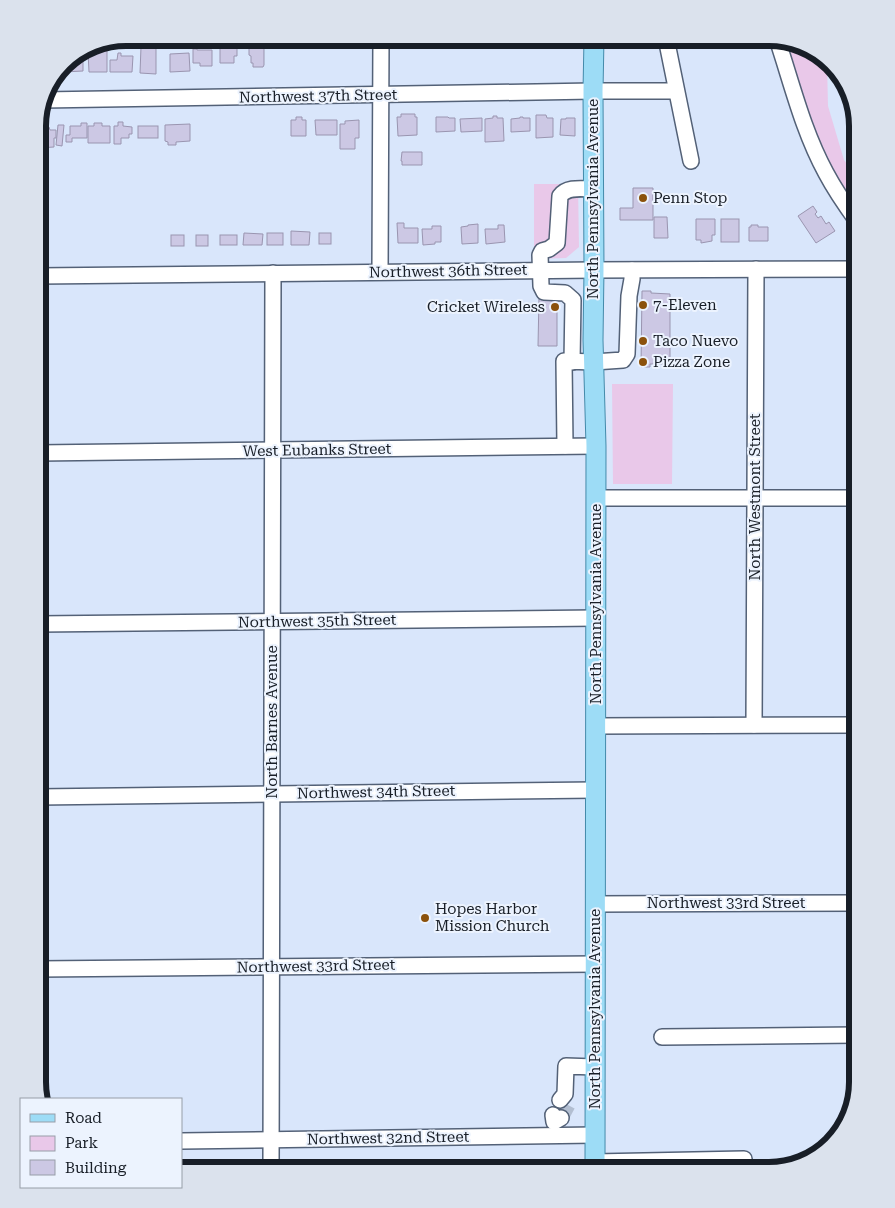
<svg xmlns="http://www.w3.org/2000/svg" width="895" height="1208" font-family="'Roboto Serif',serif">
<rect width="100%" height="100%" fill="#d9e6fb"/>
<g fill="#e9c8e9">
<path d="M 784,41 L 811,49 L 814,60 L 824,60 L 827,63 L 828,106 L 844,160 L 857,177 L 857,212 L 825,161 L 811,124 Z"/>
<path d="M 534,184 L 578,184 L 579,247 L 566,258 L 534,259 Z"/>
<path d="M 612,384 L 673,384 L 672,484 L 613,484 Z"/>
</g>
<g fill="#ccc8e4" stroke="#9a95b0">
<path d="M 141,47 L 156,47 L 156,74 L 140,73 Z"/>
<path d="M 220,47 L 237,47 L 237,56 L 234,56 L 234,63 L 220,63 Z"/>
<path d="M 249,48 L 264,48 L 264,65 L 263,67 L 253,67 L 253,63 L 251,63 L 251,56 L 249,55 Z"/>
<path d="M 97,49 L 107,49 L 107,72 L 89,72 L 88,52 Z"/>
<path d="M 193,49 L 197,49 L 197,50 L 212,50 L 212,66 L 200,66 L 200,63 L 193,63 Z"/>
<path d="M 118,53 L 121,53 L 121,56 L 133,56 L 132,72 L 110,72 L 110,60 L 117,60 Z"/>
<path d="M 189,53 L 190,71 L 170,72 L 170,54 Z"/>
<path d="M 83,54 L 83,71 L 64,72 L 64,64 L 68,60 Z"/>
<path d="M 401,114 L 415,114 L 415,117 L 417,117 L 417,135 L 398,136 L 397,117 L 401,117 Z"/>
<path d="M 536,115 L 546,115 L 547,118 L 553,118 L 553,137 L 536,138 Z"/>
<path d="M 493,116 L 497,116 L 497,118 L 503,118 L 504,141 L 485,142 L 485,119 L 493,118 Z"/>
<path d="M 296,117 L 302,117 L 302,120 L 306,120 L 306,136 L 291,136 L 291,120 L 296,120 Z"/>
<path d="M 436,117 L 448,117 L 449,118 L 455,118 L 455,131 L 436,132 Z"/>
<path d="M 520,117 L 523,117 L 523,118 L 530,118 L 530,131 L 511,132 L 511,119 L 520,118 Z"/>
<path d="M 482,118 L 482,131 L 461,132 L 460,119 Z"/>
<path d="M 566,118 L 575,118 L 575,136 L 560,135 L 561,119 L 566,119 Z"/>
<path d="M 315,120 L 337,120 L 337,135 L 316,135 Z"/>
<path d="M 359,120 L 359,138 L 355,138 L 355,149 L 340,149 L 340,124 L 345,124 L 345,121 Z"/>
<path d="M 118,122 L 123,122 L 123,126 L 132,127 L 132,134 L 129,134 L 129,138 L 121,138 L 121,144 L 114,144 L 114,126 L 118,126 Z"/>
<path d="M 81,123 L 87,123 L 87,138 L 72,138 L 72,142 L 66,142 L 66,135 L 70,135 L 70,126 L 81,126 Z"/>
<path d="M 94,123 L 102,123 L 102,126 L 110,126 L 110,143 L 88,143 L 88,126 L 94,126 Z"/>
<path d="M 190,124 L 190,141 L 176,142 L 176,145 L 168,145 L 168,142 L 165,141 L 165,125 Z"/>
<path d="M 58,125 L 64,125 L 62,146 L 56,145 Z"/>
<rect x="138" y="126" width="20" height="12"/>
<path d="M 40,127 L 49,127 L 50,130 L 56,130 L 56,138 L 54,138 L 54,147 L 38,148 L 38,135 L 40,135 Z"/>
<path d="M 402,152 L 422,152 L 422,165 L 402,165 L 402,161 L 401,161 Z"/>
<path d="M 633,188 L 653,188 L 653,220 L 620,220 L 620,208 L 633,208 Z"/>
<path d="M 813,206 L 817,212 L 815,214 L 818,218 L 821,216 L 826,224 L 829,222 L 835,231 L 816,243 L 798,216 Z"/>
<path d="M 654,217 L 667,217 L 668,238 L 654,238 Z"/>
<path d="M 696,219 L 715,219 L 715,235 L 712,235 L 712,241 L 701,243 L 701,240 L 696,240 Z"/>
<rect x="721" y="219" width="18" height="23"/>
<path d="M 397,223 L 404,223 L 404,228 L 418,228 L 418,243 L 398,243 Z"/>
<path d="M 478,224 L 478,243 L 462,244 L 461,227 L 468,226 L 468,225 Z"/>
<path d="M 498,225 L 504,225 L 505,242 L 486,244 L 485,229 L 498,229 Z"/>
<path d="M 751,225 L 758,225 L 758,227 L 768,227 L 768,241 L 749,241 L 749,227 L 751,227 Z"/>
<path d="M 432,226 L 441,226 L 441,242 L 435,242 L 435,244 L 423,245 L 422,229 L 432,229 Z"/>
<path d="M 291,231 L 310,232 L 309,245 L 291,245 Z"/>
<path d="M 244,233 L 263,234 L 262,245 L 243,245 Z"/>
<rect x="267" y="233" width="16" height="12"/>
<rect x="319" y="233" width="12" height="11"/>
<rect x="171" y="235" width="13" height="11"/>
<rect x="196" y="235" width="12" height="11"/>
<rect x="220" y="235" width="17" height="10"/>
<path d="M 642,291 L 651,291 L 651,293 L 670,294 L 670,364 L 650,364 L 650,367 L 641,367 Z"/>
<path d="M 539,297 L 557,298 L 557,346 L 538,346 Z"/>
</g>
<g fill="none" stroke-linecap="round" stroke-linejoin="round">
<path stroke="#b2bed1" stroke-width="15" stroke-dasharray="15 8" stroke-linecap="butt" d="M 561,1118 L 568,1105"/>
<defs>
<g id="minor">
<path d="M 666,38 L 691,161"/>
<path d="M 777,39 C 792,84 803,131 826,173 C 835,190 846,206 857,221"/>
<path d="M 43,100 L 593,91 L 676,91"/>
<path d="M 380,272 L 381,38"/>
<path d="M 38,276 L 594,270 L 857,269"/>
<path d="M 572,362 L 573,300 L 565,293 L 544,292 L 541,286 L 540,255 L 542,251 L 549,249 L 557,243 L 560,196 C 567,186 583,189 593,189"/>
<path d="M 565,446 L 564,361 L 594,362 L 623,360 L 627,354 L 629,296 L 632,279 L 632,270"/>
<path d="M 38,453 L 596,446"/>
<path d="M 596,498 L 857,498"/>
<path d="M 38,624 L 596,618"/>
<path d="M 754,725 L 756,269"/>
<path d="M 596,726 L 857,725"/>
<path d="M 38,797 L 595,790"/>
<path d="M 595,904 L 857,903"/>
<path d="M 38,969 L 595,964"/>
<path d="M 662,1037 L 857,1035"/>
<path d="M 560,1100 L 565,1094 L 566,1066 L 595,1067"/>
<path d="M 553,1115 L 554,1122 L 561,1118"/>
<path d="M 181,1141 L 595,1135"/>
<path d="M 594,1162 L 744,1159"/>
<path d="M 271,1170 L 273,273"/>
</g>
<path id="major" d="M 594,38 L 593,91 L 594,270 L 593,340 L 596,446 L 595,1170"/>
</defs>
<use href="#minor" stroke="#536177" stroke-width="18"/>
<use href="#major" stroke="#448aaa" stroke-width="21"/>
<use href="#minor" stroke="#fff" stroke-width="15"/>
<use href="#major" stroke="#9ddcf6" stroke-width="19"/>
</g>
<g fill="#8b510b" stroke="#ecf3fe" stroke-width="2">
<circle cx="643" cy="198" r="5"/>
<circle cx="643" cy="305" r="5"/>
<circle cx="555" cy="307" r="5"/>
<circle cx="643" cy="341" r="5"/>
<circle cx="643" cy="362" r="5"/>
<circle cx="425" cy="918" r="5"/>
</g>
<g text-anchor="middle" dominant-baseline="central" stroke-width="4" stroke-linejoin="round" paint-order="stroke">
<g font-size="15" fill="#181e27" stroke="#ecf3fe">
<text transform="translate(318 96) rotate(-1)">Northwest 37th Street</text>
<text transform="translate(593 199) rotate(-90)">North Pennsylvania Avenue</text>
<text transform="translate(448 271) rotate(-1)">Northwest 36th Street</text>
<text transform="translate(317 450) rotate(-1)">West Eubanks Street</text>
<text transform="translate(755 497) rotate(-90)">North Westmont Street</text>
<text transform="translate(596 604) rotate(-90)">North Pennsylvania Avenue</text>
<text transform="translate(317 621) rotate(-1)">Northwest 35th Street</text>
<text transform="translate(272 722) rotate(-90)">North Barnes Avenue</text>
<text transform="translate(376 792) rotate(-1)">Northwest 34th Street</text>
<text x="726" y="903">Northwest 33rd Street</text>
<text transform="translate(316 966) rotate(-1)">Northwest 33rd Street</text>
<text transform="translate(595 1009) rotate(-90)">North Pennsylvania Avenue</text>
<text transform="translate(388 1138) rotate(-1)">Northwest 32nd Street</text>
</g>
<g font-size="15" fill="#181e27" stroke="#ecf3fe" text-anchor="start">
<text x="653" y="198">Penn Stop</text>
<text x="653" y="305">7-Eleven</text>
<text x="545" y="307" text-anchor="end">Cricket Wireless</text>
<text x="653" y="341">Taco Nuevo</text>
<text x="653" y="362">Pizza Zone</text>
<text x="435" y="909">Hopes Harbor<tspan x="435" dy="17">Mission Church</tspan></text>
</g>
</g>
<path d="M0 0H895V1208H0ZM126 46H769A80 80 0 0 1 849 126V1082A80 80 0 0 1 769 1162H126A80 80 0 0 1 46 1082V126A80 80 0 0 1 126 46Z" fill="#dbe2ed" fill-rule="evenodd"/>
<path fill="none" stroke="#181e27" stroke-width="6" d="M126 46H769A80 80 0 0 1 849 126V1082A80 80 0 0 1 769 1162H126A80 80 0 0 1 46 1082V126A80 80 0 0 1 126 46Z"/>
<rect x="20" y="1098" width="162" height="90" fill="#ecf3fe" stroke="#979ea8"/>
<rect x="30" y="1114" width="25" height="8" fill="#9ddcf6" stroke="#979ea8"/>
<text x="65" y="1123" font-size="15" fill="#181e27">Road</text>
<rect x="30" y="1136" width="25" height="15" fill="#e9c8e9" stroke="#979ea8"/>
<text x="65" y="1148" font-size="15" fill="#181e27">Park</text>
<rect x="30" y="1160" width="25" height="15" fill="#ccc8e4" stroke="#979ea8"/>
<text x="65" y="1173" font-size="15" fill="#181e27">Building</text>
</svg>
